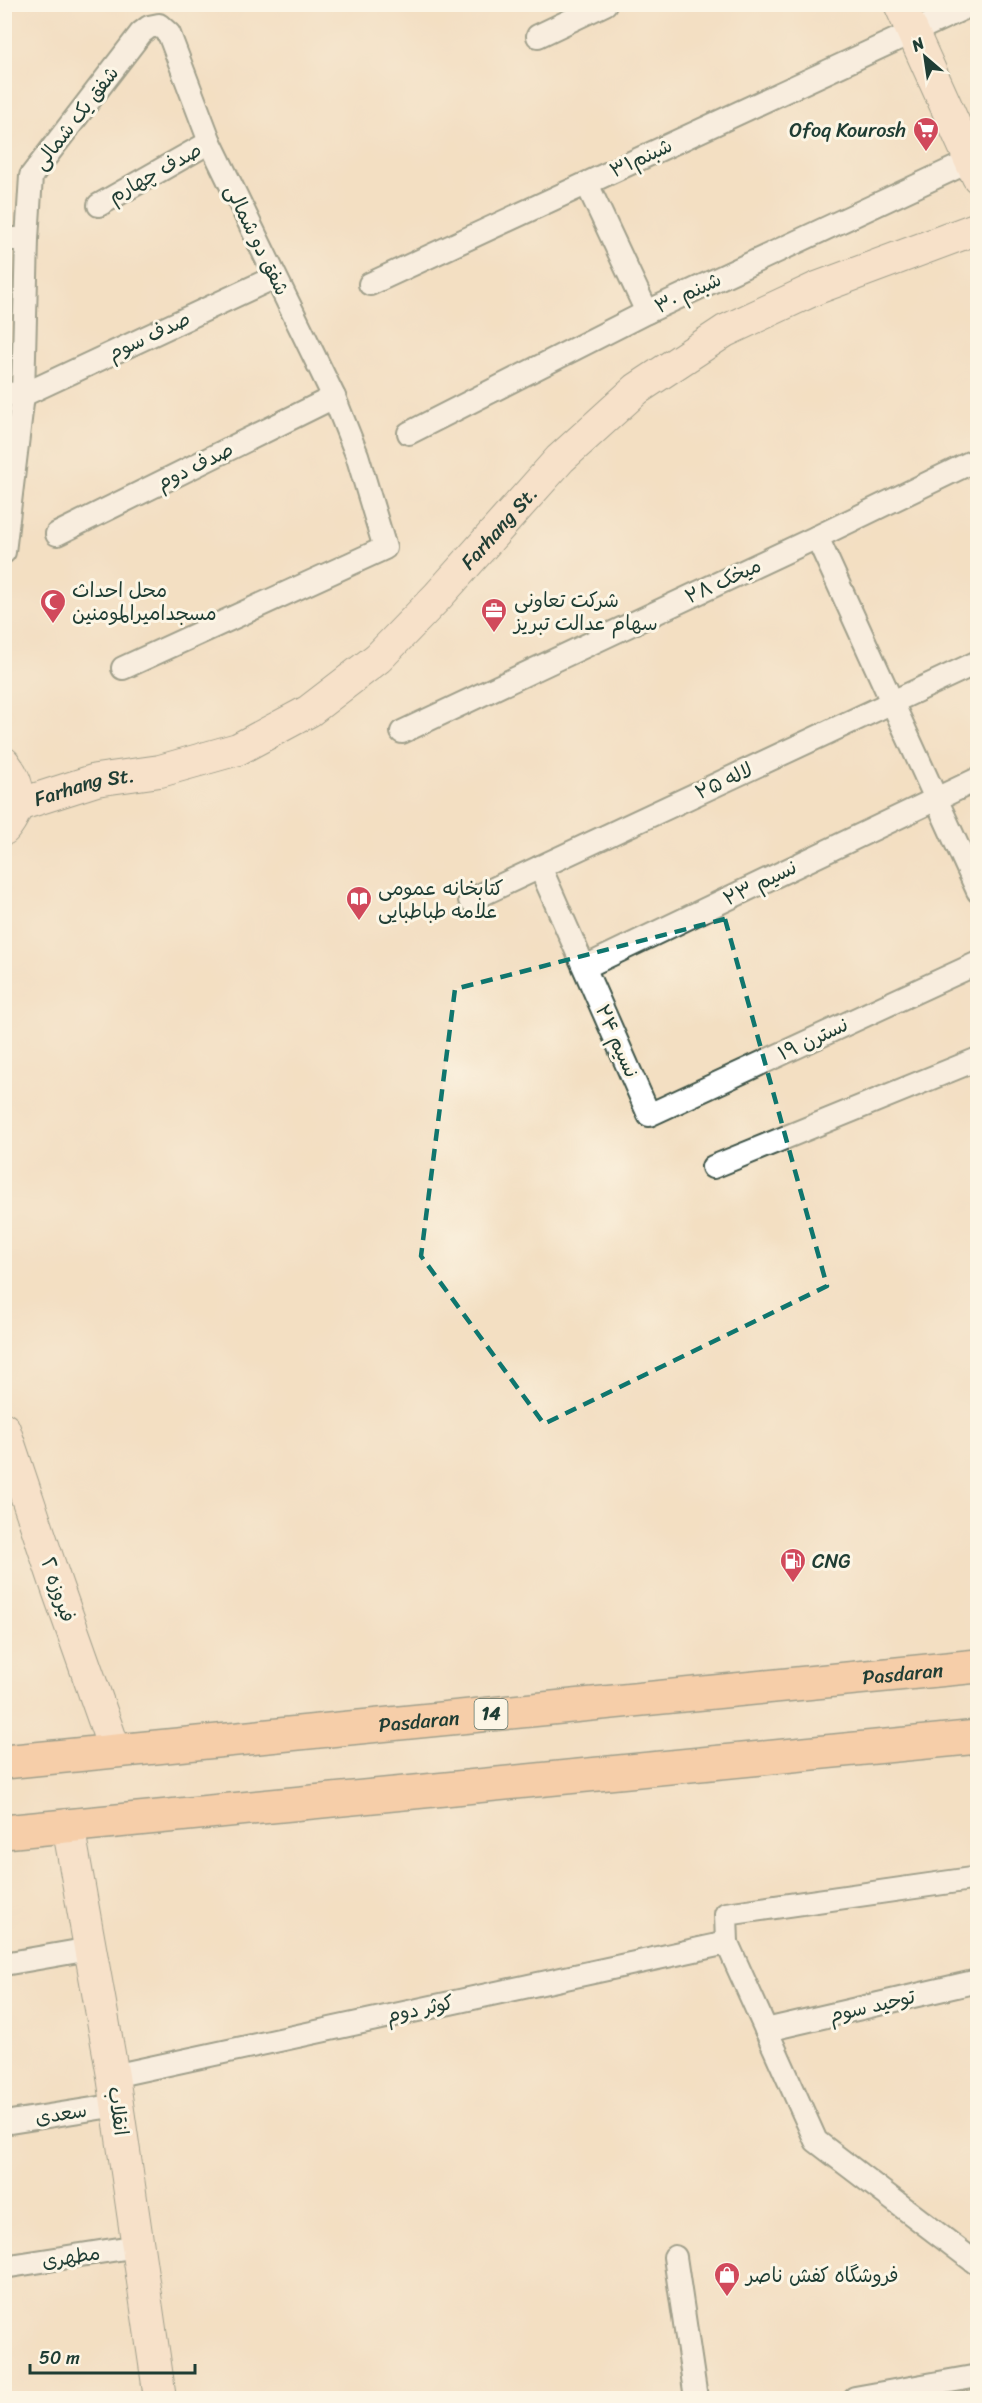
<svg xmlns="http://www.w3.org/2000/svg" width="982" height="2403" font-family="Sriracha,'Playpen Sans Arabic',sans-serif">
<rect width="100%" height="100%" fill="#fcf5e5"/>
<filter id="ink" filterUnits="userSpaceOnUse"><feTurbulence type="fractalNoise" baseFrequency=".0167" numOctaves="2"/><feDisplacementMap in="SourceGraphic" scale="12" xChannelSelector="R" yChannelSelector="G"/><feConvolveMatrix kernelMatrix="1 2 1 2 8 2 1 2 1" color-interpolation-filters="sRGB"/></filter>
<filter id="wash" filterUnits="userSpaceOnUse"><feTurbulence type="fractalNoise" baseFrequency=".008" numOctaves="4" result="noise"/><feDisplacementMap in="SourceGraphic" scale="24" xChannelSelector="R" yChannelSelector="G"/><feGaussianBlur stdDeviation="1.35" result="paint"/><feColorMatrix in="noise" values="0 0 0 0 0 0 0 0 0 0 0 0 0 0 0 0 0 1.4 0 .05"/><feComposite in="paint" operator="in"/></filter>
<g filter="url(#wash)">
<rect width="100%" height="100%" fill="#f3dfc2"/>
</g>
<g filter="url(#ink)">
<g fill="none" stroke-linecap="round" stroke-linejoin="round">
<defs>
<g id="street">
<path d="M 538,36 L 605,4"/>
<path d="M 587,184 L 647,312"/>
<path d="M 99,205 L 210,142"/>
<path d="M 4,239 L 27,239"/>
<path d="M 370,284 L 973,4"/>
<path d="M 4,393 L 23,395 L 275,277"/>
<path d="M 409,433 L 647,312 L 970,161"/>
<path d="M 57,534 L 334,397"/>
<path d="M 817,537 L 978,891"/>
<path d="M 4,552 L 23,395 L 27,239 L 31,176 L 141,33 L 149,27 L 159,25 L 169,34 L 210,142 L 334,397 L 357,455 L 385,548 L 123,668"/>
<path d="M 402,732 L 817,537 L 978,459"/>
<path d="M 540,867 L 649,1115 L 978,963"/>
<path d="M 470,900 L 978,662"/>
<path d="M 585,967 L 978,779"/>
<path d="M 713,1167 L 978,1059"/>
<path d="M 4,1964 L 90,1949"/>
<path d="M 766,2030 L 978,1981"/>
<path d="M 113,2076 L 727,1943"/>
<path d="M 4,2123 L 118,2105"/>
<path d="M 675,2257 L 696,2398"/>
<path d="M 976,2263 L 816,2141 L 727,1943 L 726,1914 L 978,1878"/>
<path d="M 4,2267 L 138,2246"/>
<path d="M 855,2398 L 978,2376"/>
</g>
<g id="secondary">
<path d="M 900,4 L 978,177"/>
<path d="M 4,763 C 22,786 23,806 4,829"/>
<path id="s1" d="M 18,805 L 96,780 L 160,771 L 238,749 L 309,711 L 378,658 L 438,596 L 560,459 L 637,389 L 725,331 L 817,288 L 978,228"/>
<path d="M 4,1429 L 57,1587 L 115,1751"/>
<path d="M 68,1825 L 113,2076 L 160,2398"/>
</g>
<g id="highway">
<path id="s2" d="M 4,1762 L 978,1666"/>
<path d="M 4,1832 L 978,1737"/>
</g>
</defs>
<use href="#street" stroke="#3f5549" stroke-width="26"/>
<use href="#secondary" stroke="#3f5549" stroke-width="34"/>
<use href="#highway" stroke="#3f5549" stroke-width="36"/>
<use href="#street" stroke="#fff" stroke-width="22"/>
<use href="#secondary" stroke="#fde4d1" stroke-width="32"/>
<use href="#highway" stroke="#fabb8b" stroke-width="33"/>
</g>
</g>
<path d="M0 0H982V2403H0ZM 725,919 L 827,1286 L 544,1424 L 421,1256 L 455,989 Z" fill="#f3dfc2" fill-opacity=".55" fill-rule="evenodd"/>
<path fill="none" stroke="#0f766e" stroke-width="4.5" stroke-dasharray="12 8" stroke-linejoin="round" d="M 725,919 L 827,1286 L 544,1424 L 421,1256 L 455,989 Z"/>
<defs>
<symbol id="supermarket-pin" viewBox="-11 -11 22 30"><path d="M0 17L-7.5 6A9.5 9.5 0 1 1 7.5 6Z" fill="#d1495b" stroke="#fcf5e5"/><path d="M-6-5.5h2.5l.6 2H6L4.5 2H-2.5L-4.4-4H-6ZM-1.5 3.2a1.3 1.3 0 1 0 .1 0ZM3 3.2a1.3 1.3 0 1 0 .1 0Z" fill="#fff"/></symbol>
<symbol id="mosque-pin" viewBox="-11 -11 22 30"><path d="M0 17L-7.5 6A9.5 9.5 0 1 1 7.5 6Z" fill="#d1495b" stroke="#fcf5e5"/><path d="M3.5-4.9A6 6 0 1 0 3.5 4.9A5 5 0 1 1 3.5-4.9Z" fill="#fff"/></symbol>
<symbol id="office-pin" viewBox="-11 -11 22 30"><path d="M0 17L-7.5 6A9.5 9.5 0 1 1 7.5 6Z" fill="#d1495b" stroke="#fcf5e5"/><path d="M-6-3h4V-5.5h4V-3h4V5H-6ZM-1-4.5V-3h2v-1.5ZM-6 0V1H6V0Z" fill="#fff"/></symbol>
<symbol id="library-pin" viewBox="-11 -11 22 30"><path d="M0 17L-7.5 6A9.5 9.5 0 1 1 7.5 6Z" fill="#d1495b" stroke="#fcf5e5"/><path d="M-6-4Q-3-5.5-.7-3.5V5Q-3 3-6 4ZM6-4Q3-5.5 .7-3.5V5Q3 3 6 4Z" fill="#fff"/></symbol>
<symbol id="fuel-pin" viewBox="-11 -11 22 30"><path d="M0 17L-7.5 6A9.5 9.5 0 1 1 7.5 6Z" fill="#d1495b" stroke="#fcf5e5"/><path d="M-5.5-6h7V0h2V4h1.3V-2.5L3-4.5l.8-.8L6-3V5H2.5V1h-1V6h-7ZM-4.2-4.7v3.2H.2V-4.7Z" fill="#fff"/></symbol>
<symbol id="shop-pin" viewBox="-11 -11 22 30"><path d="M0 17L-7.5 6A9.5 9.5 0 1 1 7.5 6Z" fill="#d1495b" stroke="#fcf5e5"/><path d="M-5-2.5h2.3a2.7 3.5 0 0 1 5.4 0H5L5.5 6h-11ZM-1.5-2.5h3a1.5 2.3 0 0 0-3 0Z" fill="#fff"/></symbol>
</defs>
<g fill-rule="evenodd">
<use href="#supermarket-pin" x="911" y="115" width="30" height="40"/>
<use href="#mosque-pin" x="38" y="587" width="30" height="40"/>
<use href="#office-pin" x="479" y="596" width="30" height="40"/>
<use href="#library-pin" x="344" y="884" width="30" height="40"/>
<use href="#fuel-pin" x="778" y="1546" width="30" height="40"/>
<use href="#shop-pin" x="712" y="2260" width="30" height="40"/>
</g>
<g text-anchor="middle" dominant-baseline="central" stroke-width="6" stroke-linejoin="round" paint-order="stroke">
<rect fill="#fcf5e5" stroke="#617469" stroke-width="1.5" x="474.5" y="1699" width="33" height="30" rx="4.5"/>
<g font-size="18" font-weight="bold" fill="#1f3d34">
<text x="491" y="1714">14</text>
</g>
<g font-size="20" fill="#1f3d34" stroke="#fcf5e5">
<text transform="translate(76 118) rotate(-52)">شفق یک شمالی</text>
<text transform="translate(641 158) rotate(-25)">شبنم۳۱</text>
<text transform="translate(155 173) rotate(-29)">صدف چهارم</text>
<text transform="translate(257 240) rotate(64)">شفق دو شمالی</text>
<text transform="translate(688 293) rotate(-25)">شبنم ۳۰</text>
<text transform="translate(149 336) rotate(-25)">صدف سوم</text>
<text transform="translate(195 466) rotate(-26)">صدف دوم</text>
<text stroke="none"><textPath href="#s1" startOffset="573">Farhang St.</textPath></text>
<text transform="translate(723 581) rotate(-25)">میخک ۲۸</text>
<text transform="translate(724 781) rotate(-25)">لاله ۲۵</text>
<text stroke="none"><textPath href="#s1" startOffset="69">Farhang St.</textPath></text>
<text transform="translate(760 883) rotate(-26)">نسیم ۲۳</text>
<text transform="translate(813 1039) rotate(-25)">نسترن ۱۹</text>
<text transform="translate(617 1041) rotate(66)">نسیم ۲۴</text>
<text transform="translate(58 1590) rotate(71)">فیروزه ٢</text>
<text stroke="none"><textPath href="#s2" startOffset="903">Pasdaran</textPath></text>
<text stroke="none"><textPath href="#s2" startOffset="417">Pasdaran</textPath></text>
<text transform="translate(872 2006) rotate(-13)">توحید سوم</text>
<text transform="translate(420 2009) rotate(-12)">کوثر دوم</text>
<text transform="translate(118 2111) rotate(82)">انقلاب</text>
<text transform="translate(61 2114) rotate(-9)">سعدی</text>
<text transform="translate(71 2257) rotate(-9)">مطهری</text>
</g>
<g font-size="20" fill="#1f3d34" stroke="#fcf5e5" text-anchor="start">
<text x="906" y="130" text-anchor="end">Ofoq Kourosh</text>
<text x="72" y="590">محل احداث<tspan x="72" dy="23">مسجدامیرالمومنین</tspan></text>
<text x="514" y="600">شرکت تعاونی<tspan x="514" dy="23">سهام عدالت تبریز</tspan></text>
<text x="378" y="888">کتابخانه عمومی<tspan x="378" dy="23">علامه طباطبایی</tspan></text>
<text x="812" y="1561">CNG</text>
<text x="746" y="2275">فروشگاه کفش ناصر</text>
</g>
</g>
<rect width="982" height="2403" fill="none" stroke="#fcf5e5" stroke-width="24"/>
<g transform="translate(925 57) rotate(331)" stroke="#fcf5e5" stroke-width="4.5" paint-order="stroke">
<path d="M0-4.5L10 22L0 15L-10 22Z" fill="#1f3d34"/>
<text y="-9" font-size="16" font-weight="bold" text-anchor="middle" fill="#1f3d34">N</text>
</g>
<path d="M30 2364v9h165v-9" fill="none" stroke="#1f3d34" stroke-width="3"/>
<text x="39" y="2364" font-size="18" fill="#1f3d34" stroke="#fcf5e5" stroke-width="4.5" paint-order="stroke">50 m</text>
</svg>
